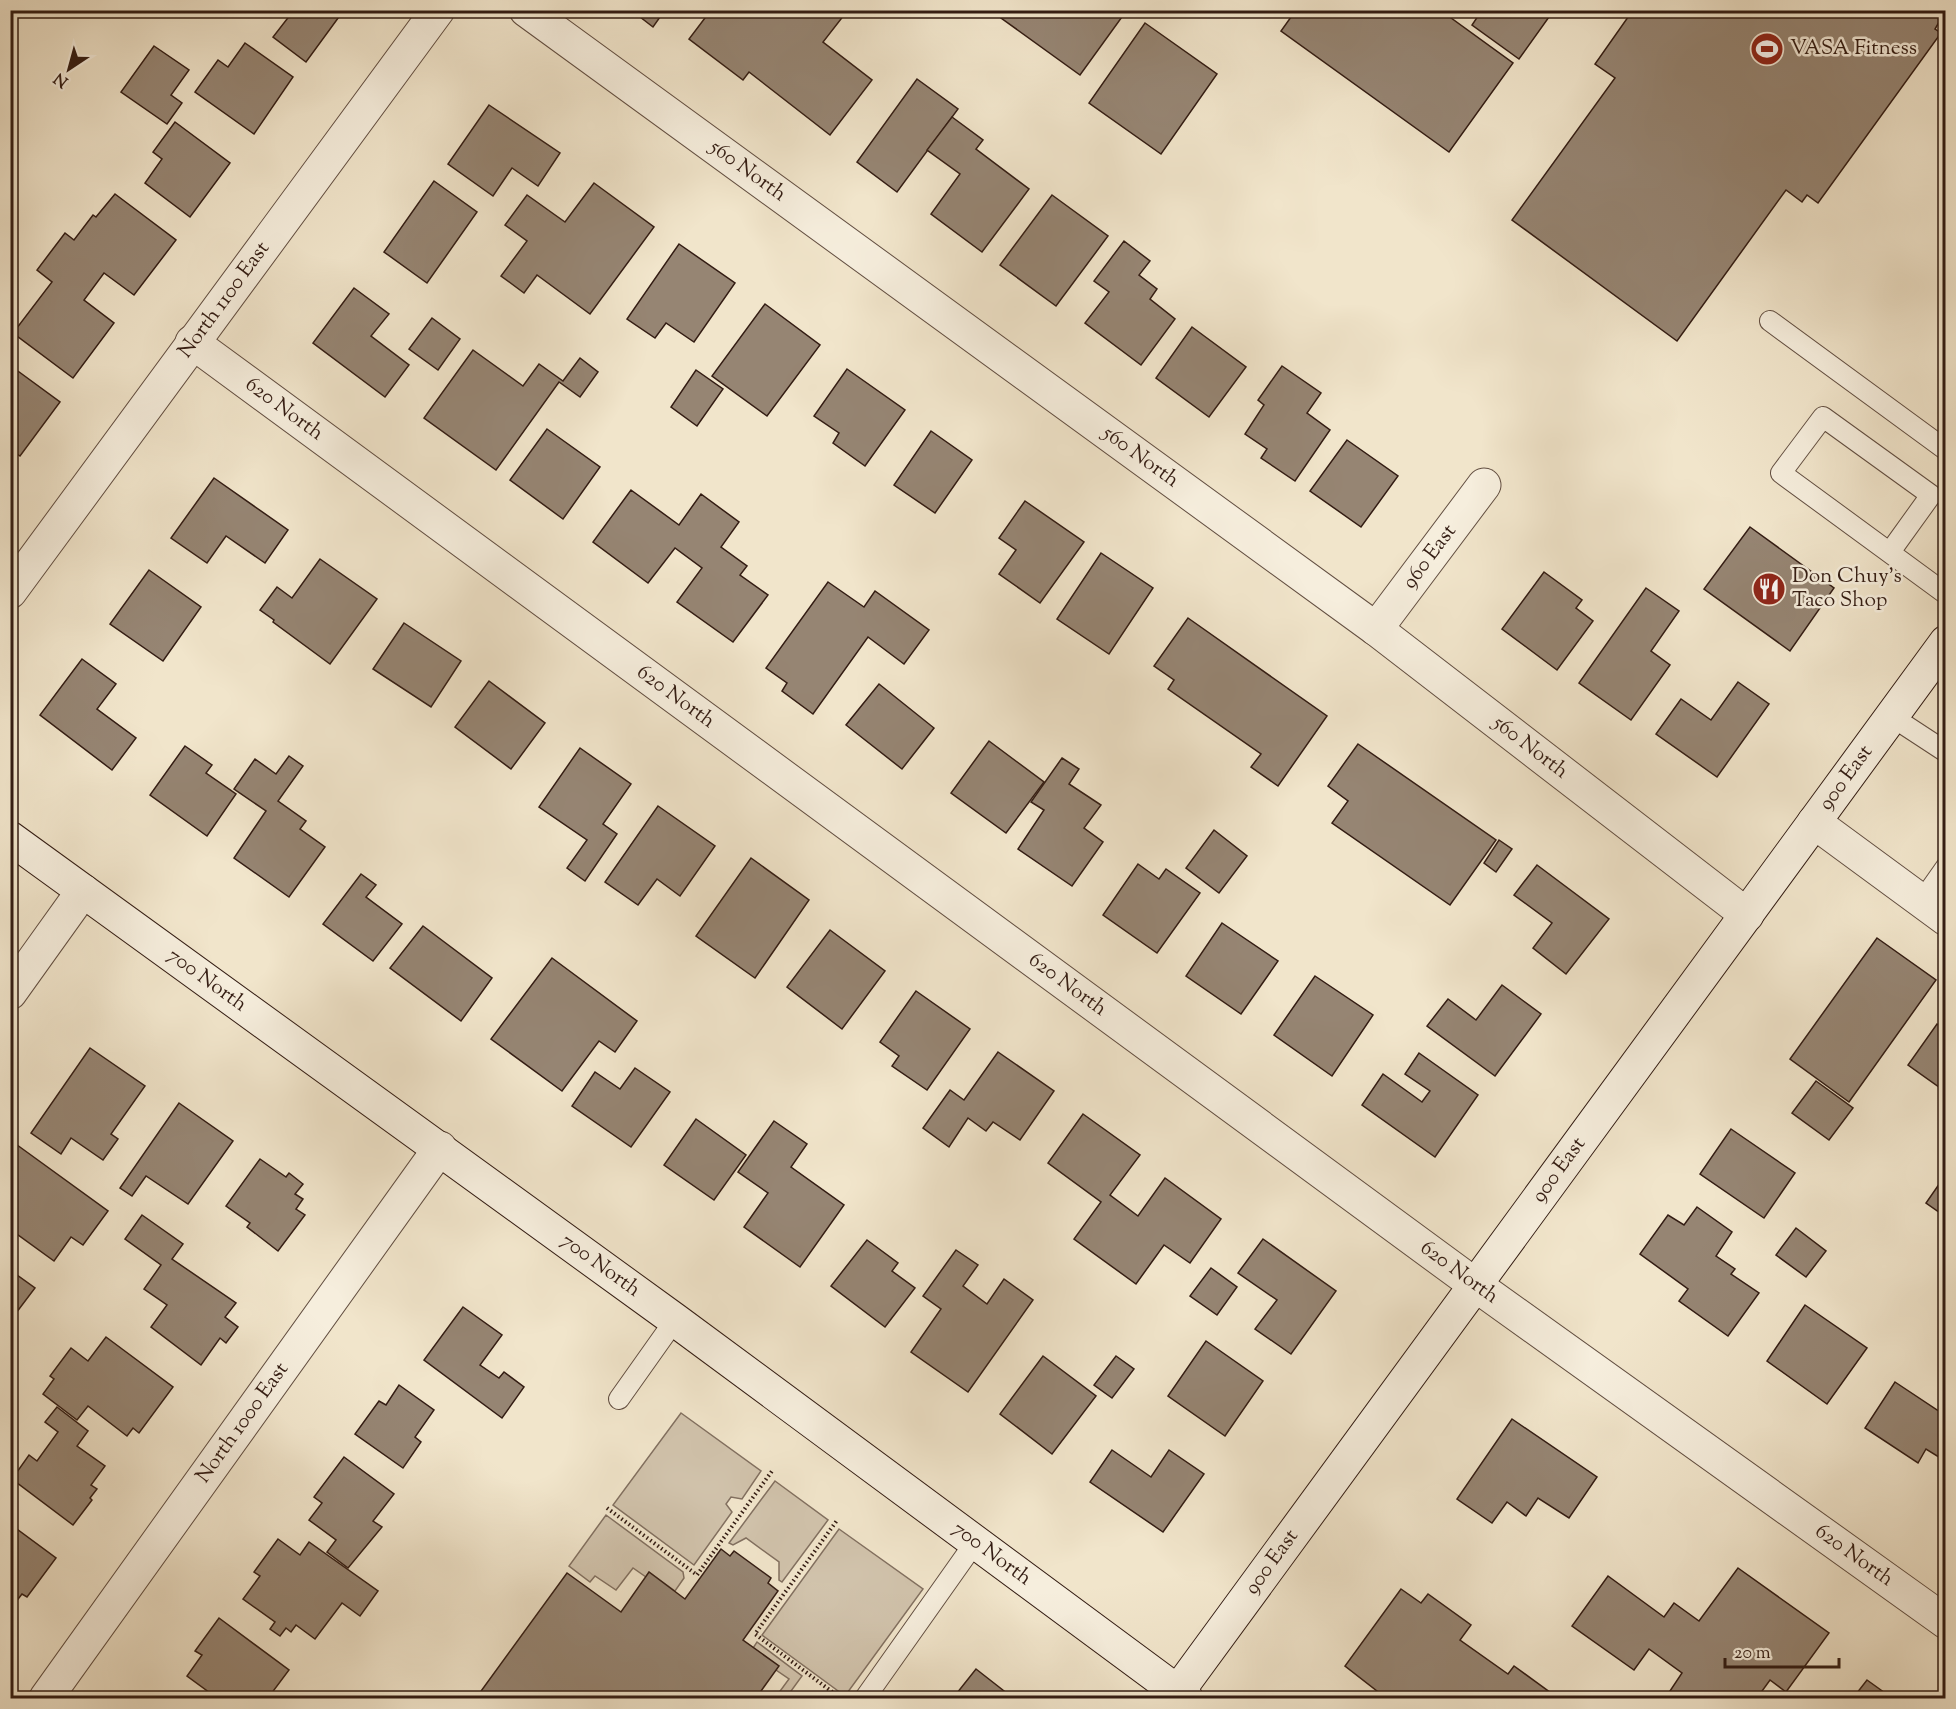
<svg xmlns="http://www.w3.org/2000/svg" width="1956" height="1709" font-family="'Sorts Mill Goudy',serif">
<rect width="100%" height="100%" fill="#f1e5cb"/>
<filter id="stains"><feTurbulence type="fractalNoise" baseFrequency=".00333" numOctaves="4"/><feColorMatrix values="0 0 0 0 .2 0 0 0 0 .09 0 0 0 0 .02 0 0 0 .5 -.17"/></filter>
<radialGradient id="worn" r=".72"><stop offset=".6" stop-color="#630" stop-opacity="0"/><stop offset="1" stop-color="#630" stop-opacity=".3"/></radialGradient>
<g fill="#d1c3ac" stroke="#827060" stroke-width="1.5">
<path d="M 681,1413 L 761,1471 L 742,1499 L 731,1497 L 726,1504 L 732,1512 L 694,1565 L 613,1505 Z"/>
<path d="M 775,1481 L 828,1520 L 782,1582 L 779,1580 L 779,1562 L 746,1538 L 733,1545 L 729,1543 Z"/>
<path d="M 606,1515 L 683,1572 L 684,1578 L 675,1591 L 649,1572 L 646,1577 L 633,1568 L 616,1590 L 595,1576 L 590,1582 L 569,1566 Z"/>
<path d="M 839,1529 L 923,1589 L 845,1696 L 762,1635 Z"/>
<path d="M 757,1642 L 802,1676 L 786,1698 L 775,1698 L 789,1679 L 776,1670 L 778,1666 L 753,1648 Z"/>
</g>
<g fill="#968573" stroke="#331c13" stroke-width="1.5">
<path d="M 294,10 L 344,10 L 306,62 L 273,37 Z"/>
<path d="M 631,10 L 665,10 L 653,27 Z"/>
<path d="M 711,10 L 848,10 L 823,42 L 872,80 L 830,135 L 749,72 L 743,80 L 689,39 Z"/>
<path d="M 1006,10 L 1127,10 L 1080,75 L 1001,18 Z"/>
<path d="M 1296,10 L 1440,10 L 1513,63 L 1449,152 L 1281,31 Z"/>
<path d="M 1482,10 L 1554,10 L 1519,59 L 1472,25 Z"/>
<path d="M 1633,10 L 1946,10 L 1935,29 L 1941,33 L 1818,203 L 1807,195 L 1802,202 L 1786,190 L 1677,341 L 1512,220 L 1615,78 L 1595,64 Z"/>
<path d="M 1145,23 L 1217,74 L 1161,154 L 1089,103 Z"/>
<path d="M 245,43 L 293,77 L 254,134 L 195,92 L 218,60 L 228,67 Z"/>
<path d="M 154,46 L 189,70 L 171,95 L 182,103 L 167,124 L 121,92 Z"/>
<path d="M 917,79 L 958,109 L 897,192 L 857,162 Z"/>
<path d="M 489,105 L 560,153 L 538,186 L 512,168 L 493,196 L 448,164 Z"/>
<path d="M 952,117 L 983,140 L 976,149 L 1029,189 L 982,252 L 931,214 L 960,174 L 927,150 Z"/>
<path d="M 175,122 L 230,163 L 190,217 L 145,183 L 162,159 L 153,152 Z"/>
<path d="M 434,181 L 477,212 L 427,283 L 384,252 Z"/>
<path d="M 594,183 L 654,227 L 590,314 L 537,275 L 524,293 L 501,276 L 527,241 L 505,225 L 527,195 L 565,222 Z"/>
<path d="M 115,194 L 176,240 L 134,295 L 104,273 L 84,300 L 114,323 L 73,378 L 13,333 L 52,282 L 37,270 L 65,233 L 74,240 L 93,215 L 96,217 Z"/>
<path d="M 1052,195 L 1108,236 L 1056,306 L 1000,265 Z"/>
<path d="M 1124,241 L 1150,261 L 1139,275 L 1157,289 L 1150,299 L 1175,319 L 1141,365 L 1085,323 L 1109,292 L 1094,281 Z"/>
<path d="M 679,244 L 735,283 L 694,342 L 666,323 L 655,338 L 627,319 Z"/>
<path d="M 354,288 L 389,314 L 371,336 L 409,365 L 385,397 L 313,343 Z"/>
<path d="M 765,304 L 820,345 L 767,416 L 712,376 Z"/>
<path d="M 432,318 L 460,339 L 438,370 L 409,349 Z"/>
<path d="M 1192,327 L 1246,367 L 1209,417 L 1156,378 Z"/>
<path d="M 473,350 L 523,386 L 539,364 L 563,381 L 580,358 L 598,372 L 580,397 L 559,382 L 496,470 L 424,418 Z"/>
<path d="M 11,366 L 60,402 L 20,456 L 10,449 Z"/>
<path d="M 1282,366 L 1321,393 L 1307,413 L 1330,430 L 1295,481 L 1261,458 L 1267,449 L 1245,434 L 1264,405 L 1258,400 Z"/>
<path d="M 847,369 L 905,410 L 865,466 L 833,443 L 839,433 L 814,416 Z"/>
<path d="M 696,370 L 723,389 L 697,426 L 671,407 Z"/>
<path d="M 547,429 L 600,467 L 563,519 L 510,480 Z"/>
<path d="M 931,431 L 972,460 L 935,513 L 894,485 Z"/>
<path d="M 1347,440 L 1398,476 L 1361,527 L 1310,491 Z"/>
<path d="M 214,478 L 288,530 L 265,563 L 226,536 L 207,563 L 171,538 Z"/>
<path d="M 631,490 L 679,525 L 701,494 L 739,522 L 721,547 L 747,566 L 740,575 L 768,595 L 733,642 L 677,602 L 702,568 L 675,548 L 648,583 L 593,542 Z"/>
<path d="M 1025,501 L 1084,542 L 1040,603 L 999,574 L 1016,550 L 999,538 Z"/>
<path d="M 1750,527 L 1834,588 L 1790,651 L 1704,589 Z"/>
<path d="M 1101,553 L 1153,588 L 1109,654 L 1057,619 Z"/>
<path d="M 320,559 L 377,599 L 330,664 L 273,622 L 274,620 L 260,610 L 277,587 L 292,598 Z"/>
<path d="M 149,570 L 201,607 L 163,661 L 110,624 Z"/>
<path d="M 1544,572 L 1582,600 L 1576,608 L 1593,621 L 1557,670 L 1502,629 Z"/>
<path d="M 828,582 L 864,607 L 875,591 L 929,630 L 904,664 L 868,637 L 813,714 L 782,691 L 787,683 L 766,668 Z"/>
<path d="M 1646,588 L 1679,611 L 1651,651 L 1670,665 L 1631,720 L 1579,683 Z"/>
<path d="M 1188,618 L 1327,716 L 1278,786 L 1251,767 L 1261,754 L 1168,689 L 1174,680 L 1154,666 Z"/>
<path d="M 404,623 L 461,661 L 431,707 L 373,669 Z"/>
<path d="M 82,659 L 116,684 L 97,709 L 136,738 L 112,770 L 40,715 Z"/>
<path d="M 489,681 L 545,723 L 511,769 L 455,727 Z"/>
<path d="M 1738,682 L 1769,704 L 1717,777 L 1656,734 L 1681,699 L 1711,720 Z"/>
<path d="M 879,684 L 934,728 L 902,769 L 846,725 Z"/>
<path d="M 989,741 L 1044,782 L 1006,833 L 951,793 Z"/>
<path d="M 1358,744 L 1496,840 L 1450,905 L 1332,823 L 1348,801 L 1328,786 Z"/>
<path d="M 185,746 L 212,765 L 206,773 L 236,794 L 207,836 L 150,795 Z"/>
<path d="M 580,748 L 631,784 L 603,824 L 617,834 L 585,881 L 567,868 L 587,840 L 539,807 Z"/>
<path d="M 289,756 L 303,766 L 278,801 L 306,821 L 300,829 L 325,847 L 289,897 L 234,858 L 266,811 L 234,789 L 255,759 L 276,774 Z"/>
<path d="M 1062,758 L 1079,769 L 1069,784 L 1101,805 L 1084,828 L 1103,842 L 1072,886 L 1018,849 L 1044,810 L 1031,802 Z"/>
<path d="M 658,806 L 715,846 L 680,896 L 657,879 L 638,905 L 605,882 Z"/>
<path d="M 1214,830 L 1247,856 L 1219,893 L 1186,868 Z"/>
<path d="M 1499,840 L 1512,849 L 1496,872 L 1484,863 Z"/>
<path d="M 751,858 L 809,900 L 755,978 L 696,936 Z"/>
<path d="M 1138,864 L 1159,879 L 1166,869 L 1200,893 L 1157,953 L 1103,915 Z"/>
<path d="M 1537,865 L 1609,919 L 1566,974 L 1533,948 L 1552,923 L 1514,895 Z"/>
<path d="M 361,874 L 376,885 L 366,897 L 402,924 L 373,961 L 323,924 Z"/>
<path d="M 1222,923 L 1278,961 L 1241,1014 L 1186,976 Z"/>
<path d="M 423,926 L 492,978 L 461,1021 L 390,968 Z"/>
<path d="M 830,930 L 885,971 L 842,1029 L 787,987 Z"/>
<path d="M 1877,938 L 1936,980 L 1849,1102 L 1790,1059 Z"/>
<path d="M 552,958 L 637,1021 L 615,1052 L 599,1041 L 562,1091 L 491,1039 Z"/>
<path d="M 1315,976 L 1373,1015 L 1332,1076 L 1274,1035 Z"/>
<path d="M 1502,985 L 1541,1014 L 1495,1076 L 1427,1026 L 1448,999 L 1476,1020 Z"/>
<path d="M 916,991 L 970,1029 L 927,1090 L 892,1066 L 899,1056 L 880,1042 Z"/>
<path d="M 1937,1024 L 1946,1030 L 1946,1092 L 1908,1065 Z"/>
<path d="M 90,1048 L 145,1086 L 111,1134 L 118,1139 L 103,1160 L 71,1138 L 61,1154 L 31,1133 Z"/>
<path d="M 998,1052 L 1054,1091 L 1020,1140 L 993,1122 L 986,1131 L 968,1118 L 949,1147 L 923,1128 L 950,1090 L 964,1100 Z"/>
<path d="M 1419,1053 L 1478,1095 L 1435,1157 L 1362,1105 L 1383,1074 L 1422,1102 L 1430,1091 L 1405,1074 Z"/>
<path d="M 635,1068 L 670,1092 L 631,1147 L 572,1106 L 595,1072 L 620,1089 Z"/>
<path d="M 1816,1081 L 1853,1108 L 1829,1140 L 1792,1113 Z"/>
<path d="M 179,1103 L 233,1141 L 188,1204 L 146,1176 L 132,1196 L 120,1188 Z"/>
<path d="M 1083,1114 L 1140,1155 L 1110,1195 L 1138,1216 L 1165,1178 L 1221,1219 L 1190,1263 L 1164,1245 L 1136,1284 L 1074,1239 L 1101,1202 L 1048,1163 Z"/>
<path d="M 696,1119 L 746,1155 L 714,1200 L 664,1165 Z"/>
<path d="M 774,1121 L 807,1144 L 791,1167 L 844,1205 L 800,1267 L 744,1227 L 768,1193 L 738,1172 Z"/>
<path d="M 1731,1129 L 1795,1173 L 1764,1218 L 1700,1174 Z"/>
<path d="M 13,1142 L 108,1211 L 83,1245 L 71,1237 L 54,1261 L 10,1229 L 10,1146 Z"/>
<path d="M 260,1159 L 286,1177 L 289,1173 L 303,1184 L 295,1194 L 303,1199 L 296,1209 L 305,1215 L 278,1251 L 247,1227 L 250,1223 L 226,1206 Z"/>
<path d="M 1942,1180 L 1946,1182 L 1946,1217 L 1926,1203 Z"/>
<path d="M 1697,1207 L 1732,1232 L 1716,1256 L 1735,1269 L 1731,1274 L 1759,1293 L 1728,1336 L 1679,1301 L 1688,1289 L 1640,1254 L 1668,1215 L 1684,1225 Z"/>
<path d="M 142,1215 L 183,1244 L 172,1259 L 236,1303 L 225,1317 L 238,1327 L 226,1343 L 220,1338 L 201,1365 L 151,1327 L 167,1305 L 144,1289 L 161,1265 L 125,1239 Z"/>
<path d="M 1796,1228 L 1826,1251 L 1806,1277 L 1776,1255 Z"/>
<path d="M 1263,1239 L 1336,1291 L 1291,1354 L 1255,1329 L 1277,1300 L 1238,1273 Z"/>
<path d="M 867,1240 L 898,1263 L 892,1271 L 915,1288 L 885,1327 L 831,1286 Z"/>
<path d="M 956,1250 L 978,1265 L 963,1286 L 987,1304 L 1004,1279 L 1033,1300 L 968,1392 L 911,1352 L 941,1309 L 923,1296 Z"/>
<path d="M 1211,1268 L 1237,1287 L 1217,1315 L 1190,1296 Z"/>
<path d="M 10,1270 L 35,1288 L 10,1321 Z"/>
<path d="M 1805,1305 L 1867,1348 L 1827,1404 L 1767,1361 Z"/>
<path d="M 463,1307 L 502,1335 L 480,1365 L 499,1378 L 504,1372 L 524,1387 L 502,1418 L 424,1360 Z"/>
<path d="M 106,1337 L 173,1387 L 139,1433 L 133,1428 L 127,1436 L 88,1406 L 77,1420 L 43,1394 L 54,1379 L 50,1376 L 71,1348 L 88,1361 Z"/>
<path d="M 1206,1341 L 1263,1381 L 1225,1436 L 1168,1396 Z"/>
<path d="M 1043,1356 L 1096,1396 L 1052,1454 L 1000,1414 Z"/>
<path d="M 1116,1356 L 1134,1369 L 1112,1398 L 1094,1385 Z"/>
<path d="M 1895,1382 L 1946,1416 L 1946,1454 L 1942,1459 L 1926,1449 L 1918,1463 L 1865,1428 Z"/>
<path d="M 399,1385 L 434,1410 L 415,1437 L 421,1442 L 403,1468 L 355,1434 L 379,1401 L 386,1405 Z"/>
<path d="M 57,1407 L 88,1431 L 77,1446 L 105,1466 L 91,1485 L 97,1489 L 90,1498 L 92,1500 L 73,1525 L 12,1479 L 29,1455 L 37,1461 L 58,1432 L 45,1422 Z"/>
<path d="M 1512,1419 L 1597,1477 L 1569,1518 L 1538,1498 L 1526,1516 L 1507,1502 L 1492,1523 L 1457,1499 Z"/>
<path d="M 1112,1450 L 1151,1477 L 1169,1450 L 1204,1474 L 1163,1532 L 1090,1482 Z"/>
<path d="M 344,1457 L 394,1494 L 373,1521 L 382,1527 L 348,1568 L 327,1552 L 336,1540 L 309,1520 L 322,1503 L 314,1497 Z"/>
<path d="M 10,1524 L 56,1558 L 27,1597 L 22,1594 L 11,1608 Z"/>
<path d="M 278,1539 L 300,1555 L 309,1542 L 378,1591 L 360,1616 L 342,1603 L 315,1639 L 296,1625 L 291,1632 L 286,1628 L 280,1636 L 270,1629 L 275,1622 L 243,1599 L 260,1576 L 254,1572 Z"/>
<path d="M 721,1549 L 730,1556 L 734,1551 L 771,1578 L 768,1583 L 778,1591 L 743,1640 L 779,1666 L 756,1698 L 476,1698 L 567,1573 L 621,1612 L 649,1572 L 685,1599 Z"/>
<path d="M 1738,1568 L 1829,1633 L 1786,1692 L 1770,1680 L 1757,1698 L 1675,1698 L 1668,1694 L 1682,1673 L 1649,1649 L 1634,1670 L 1572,1626 L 1608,1576 L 1664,1617 L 1674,1603 L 1699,1621 Z"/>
<path d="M 1401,1589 L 1421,1603 L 1428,1594 L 1471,1625 L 1460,1640 L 1508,1674 L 1514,1666 L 1551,1693 L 1547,1698 L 1386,1698 L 1345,1666 Z"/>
<path d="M 219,1618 L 289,1670 L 268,1698 L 217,1698 L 187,1676 L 202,1655 L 195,1651 Z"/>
<path d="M 976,1669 L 1013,1698 L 953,1698 Z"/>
<path d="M 1867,1680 L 1892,1698 L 1853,1698 Z"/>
</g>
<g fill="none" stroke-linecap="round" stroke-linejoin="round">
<defs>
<g id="lane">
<path d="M 1770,321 L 1946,450"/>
<path d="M 1890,552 L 1931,495 L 1823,417 L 1781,473 L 1946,594"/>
<path d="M 1891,716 L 1946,752"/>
<path d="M 1922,901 L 1946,867"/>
<path d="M 619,1399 L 675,1320"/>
<path d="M 865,1698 L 976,1541"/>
</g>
<g id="street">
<path id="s1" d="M 526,10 L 1376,629 L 1747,915"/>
<path id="s2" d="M 192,342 L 1474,1284 L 1946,1622"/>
<path id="s3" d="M 10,592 L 438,10"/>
<path id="s4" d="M 1376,629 L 1484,485"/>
<path d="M 1814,822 L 1946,919"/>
<path d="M 10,993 L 83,891"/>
<path id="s5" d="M 46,1698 L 440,1148"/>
</g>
<g id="secondary">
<path id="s6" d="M 10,838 L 675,1320 L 1186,1698"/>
<path id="s7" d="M 1173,1698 L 1946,642"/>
</g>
</defs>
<use href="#lane" stroke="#624e41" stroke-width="22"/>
<use href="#street" stroke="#624e41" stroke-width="35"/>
<use href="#secondary" stroke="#331c13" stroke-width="35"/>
<g stroke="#331c13" stroke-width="4" stroke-dasharray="1.5 3" stroke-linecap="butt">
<path d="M 607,1508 L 697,1575 L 772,1471"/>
<path d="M 831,1698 L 835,1694 L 755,1634 L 838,1519"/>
</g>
<use href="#lane" stroke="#f6eedd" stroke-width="20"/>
<use href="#street" stroke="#f6eedd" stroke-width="33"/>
<use href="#secondary" stroke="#f6eedd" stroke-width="33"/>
</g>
<defs>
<symbol id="stadium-disc" viewBox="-11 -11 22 22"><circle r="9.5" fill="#8f2418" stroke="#f6eedd"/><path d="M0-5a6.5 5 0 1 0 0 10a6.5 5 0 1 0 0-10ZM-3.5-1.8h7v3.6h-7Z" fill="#fff"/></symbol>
<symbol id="restaurant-disc" viewBox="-11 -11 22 22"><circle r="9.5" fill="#8f2418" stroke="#f6eedd"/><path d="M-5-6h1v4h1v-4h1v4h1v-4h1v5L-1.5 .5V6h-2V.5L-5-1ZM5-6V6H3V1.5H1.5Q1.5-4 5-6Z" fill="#fff"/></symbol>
</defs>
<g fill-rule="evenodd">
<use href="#stadium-disc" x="1748" y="30" width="38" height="38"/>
<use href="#restaurant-disc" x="1750" y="570" width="38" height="38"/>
</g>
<g text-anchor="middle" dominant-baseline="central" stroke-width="5" stroke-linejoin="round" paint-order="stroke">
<g font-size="21" fill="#331c13" stroke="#f6eedd" text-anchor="start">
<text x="1790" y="49">VASA Fitness</text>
<text x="1792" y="577">Don Chuy’s<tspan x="1792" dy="24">Taco Shop</tspan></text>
</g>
<g font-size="21" fill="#331c13" stroke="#f6eedd">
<text stroke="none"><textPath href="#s1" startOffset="274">560 North</textPath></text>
<text stroke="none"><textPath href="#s3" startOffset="362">North 1100 East</textPath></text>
<text stroke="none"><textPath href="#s2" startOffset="114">620 North</textPath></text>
<text stroke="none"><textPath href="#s1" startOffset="760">560 North</textPath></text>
<text stroke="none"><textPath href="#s4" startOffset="90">960 East</textPath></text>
<text stroke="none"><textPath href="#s2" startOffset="600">620 North</textPath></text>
<text stroke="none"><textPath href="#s1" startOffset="1246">560 North</textPath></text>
<text stroke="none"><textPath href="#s7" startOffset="1140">900 East</textPath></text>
<text stroke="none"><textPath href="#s6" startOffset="243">700 North</textPath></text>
<text stroke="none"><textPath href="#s2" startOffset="1086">620 North</textPath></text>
<text stroke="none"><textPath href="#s7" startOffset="654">900 East</textPath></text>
<text stroke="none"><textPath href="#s6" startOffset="729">700 North</textPath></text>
<text stroke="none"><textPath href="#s2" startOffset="1572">620 North</textPath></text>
<text stroke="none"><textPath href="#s5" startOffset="338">North 1000 East</textPath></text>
<text stroke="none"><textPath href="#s6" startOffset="1215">700 North</textPath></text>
<text stroke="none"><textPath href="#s2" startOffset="2058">620 North</textPath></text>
<text stroke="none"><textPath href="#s7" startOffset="168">900 East</textPath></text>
</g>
</g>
<rect width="1956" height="1709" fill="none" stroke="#f1e5cb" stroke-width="36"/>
<rect x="12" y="12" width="1932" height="1685" fill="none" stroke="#331c13" stroke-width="3"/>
<rect x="18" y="18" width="1920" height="1673" fill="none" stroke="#331c13" stroke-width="1.5"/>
<g transform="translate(69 69) rotate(216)" stroke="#f6eedd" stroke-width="4.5" paint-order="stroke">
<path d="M0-4.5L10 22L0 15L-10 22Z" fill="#331c13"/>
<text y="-9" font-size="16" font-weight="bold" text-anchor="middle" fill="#331c13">N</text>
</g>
<path d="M1725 1658v9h114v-9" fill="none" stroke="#331c13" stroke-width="3"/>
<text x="1734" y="1658" font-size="18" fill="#331c13" stroke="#f6eedd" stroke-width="4.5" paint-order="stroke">20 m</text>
<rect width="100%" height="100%" filter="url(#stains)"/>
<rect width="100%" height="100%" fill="url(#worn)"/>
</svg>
